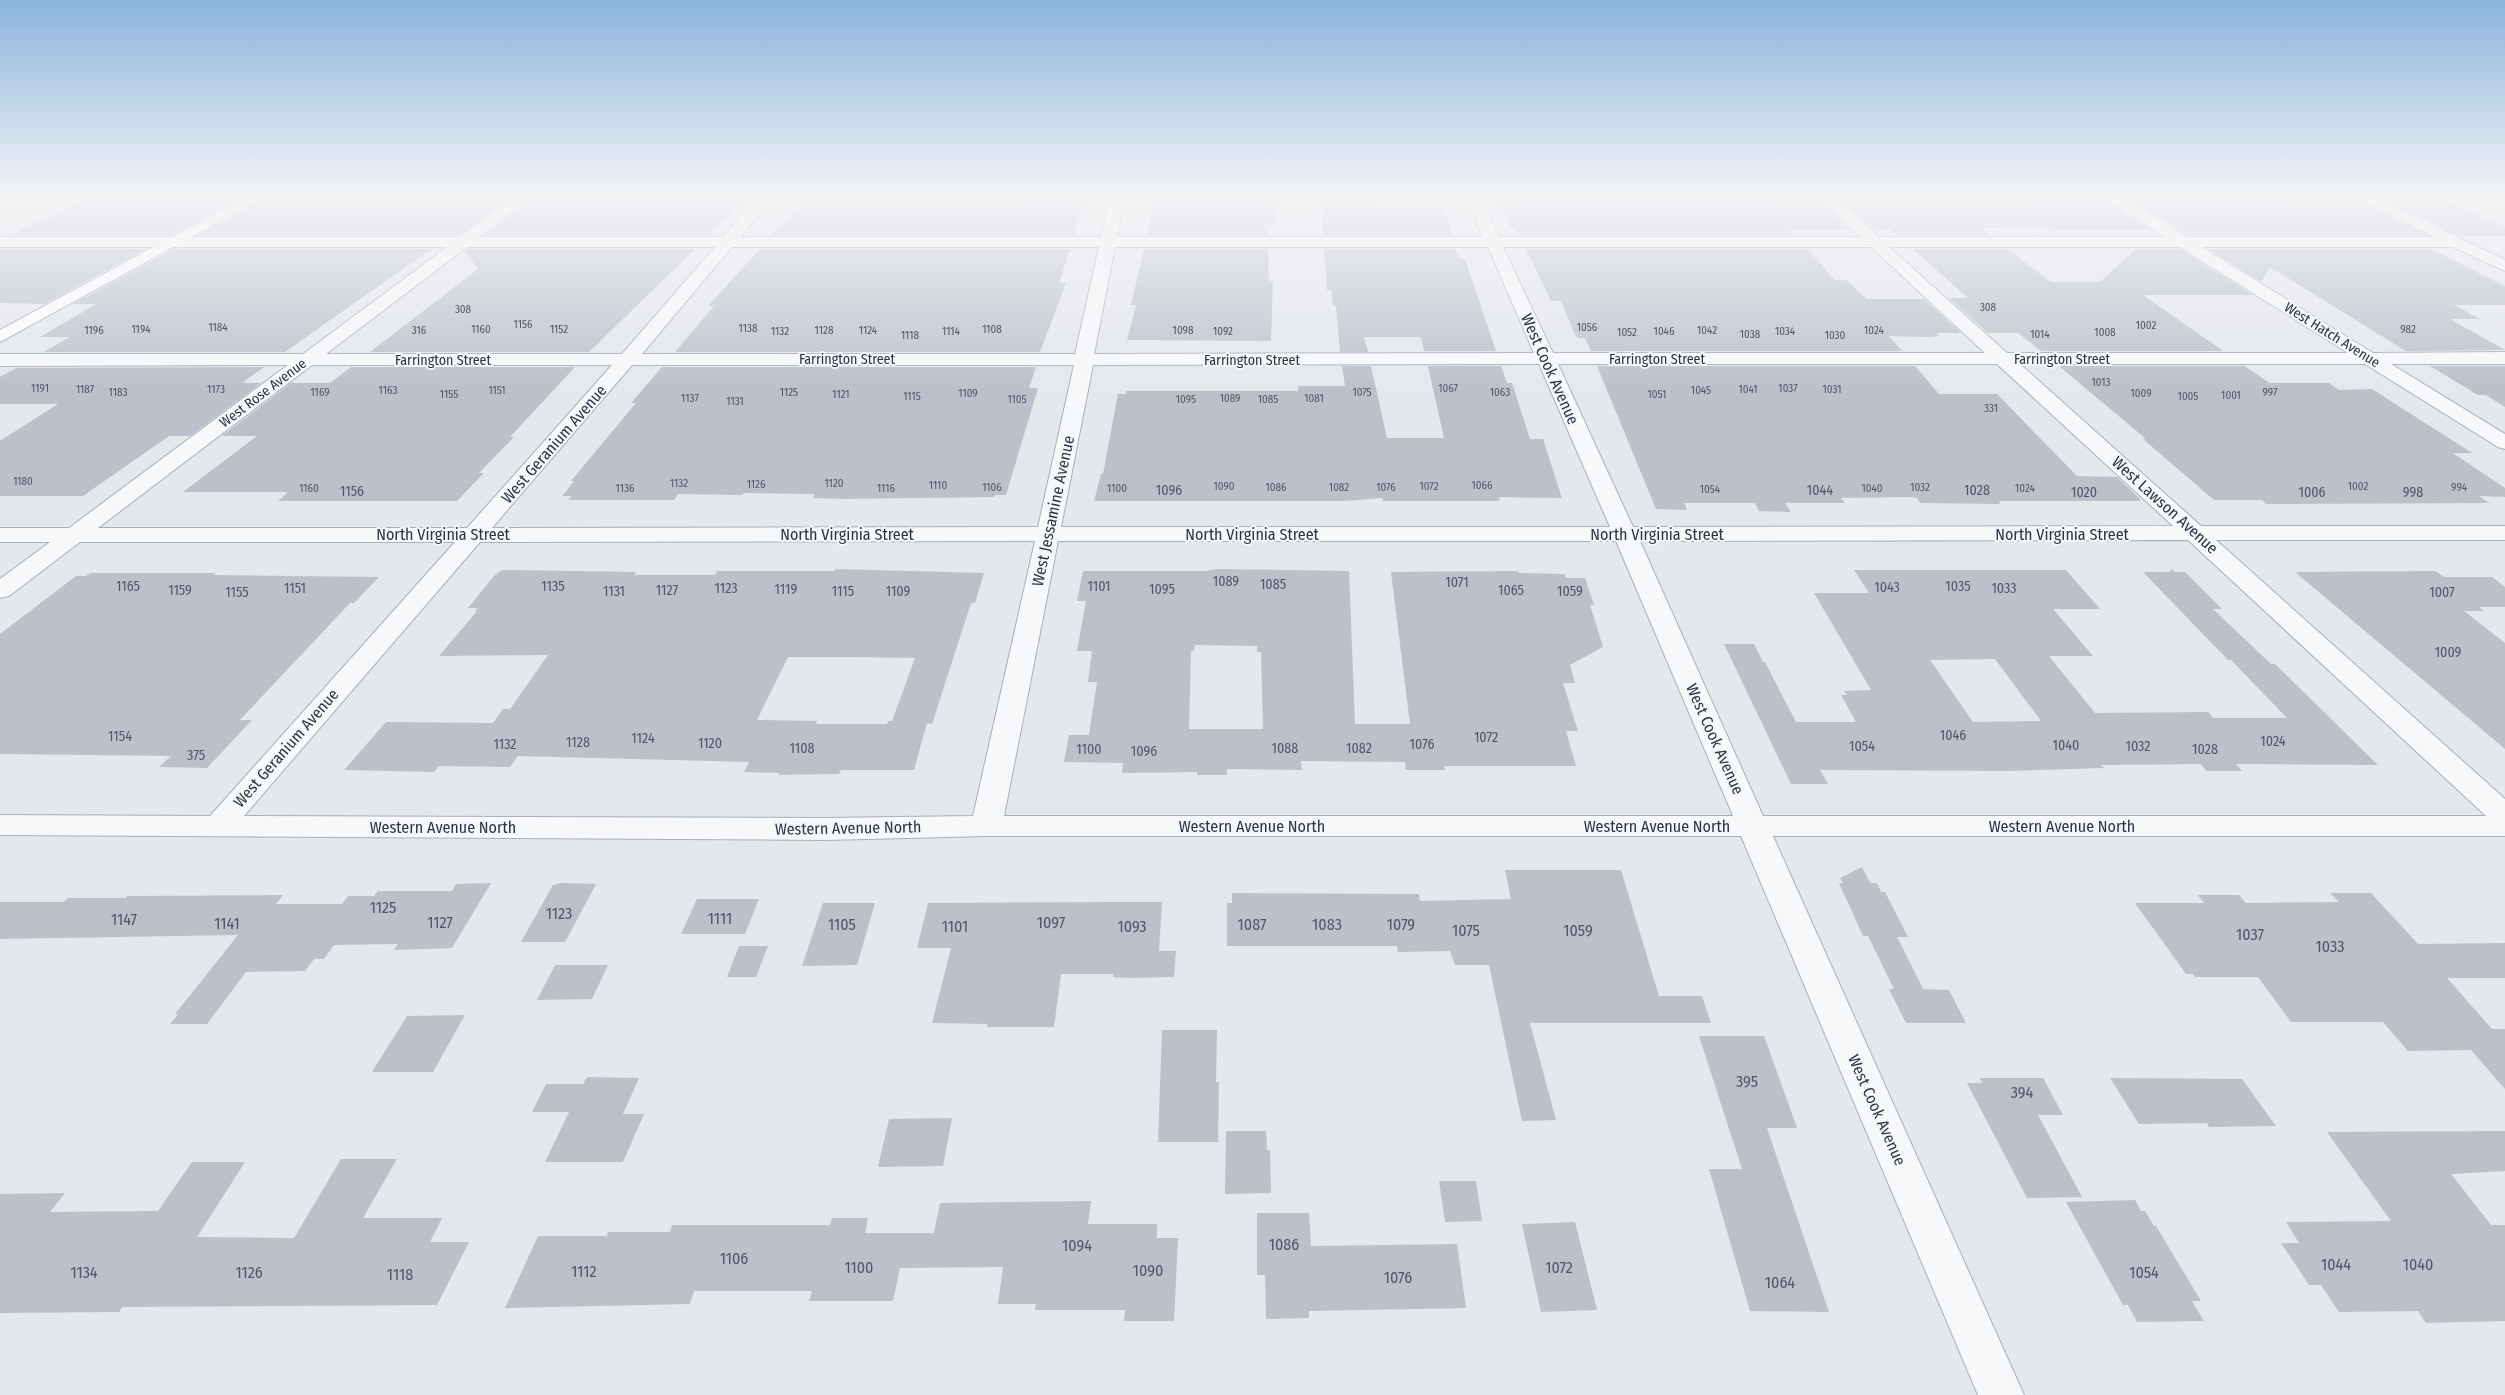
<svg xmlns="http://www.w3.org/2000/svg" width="2505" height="1395" font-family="'Fira Sans Condensed',sans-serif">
<rect width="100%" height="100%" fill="#e4e7ec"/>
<g fill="#bbc0ca" fill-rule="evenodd">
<path d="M 153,195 L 233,195 L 221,201 L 235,201 L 172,235 L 10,235 L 87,200 L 144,200 Z"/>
<path d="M 684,195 L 738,195 L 733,200 L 743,201 L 709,235 L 484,235 L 530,200 L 682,197 Z"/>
<path d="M 975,195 L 1087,195 L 1074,235 L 772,235 L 803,201 L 975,201 Z"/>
<path d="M 1157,195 L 1198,195 L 1197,200 L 1276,200 L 1275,226 L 1267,226 L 1268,235 L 1147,235 Z"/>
<path d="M 1596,195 L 1814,195 L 1849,229 L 1789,229 L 1795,235 L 1520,235 L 1517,229 L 1510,227 L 1498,200 L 1599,201 Z"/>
<path d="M 1835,195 L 2076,195 L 2085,201 L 2107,201 L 2151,230 L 1981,228 L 1989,235 L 1897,235 L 1889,229 L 1872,229 Z"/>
<path d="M 2211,195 L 2354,198 L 2426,235 L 2188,235 L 2131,201 L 2216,198 Z"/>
<path d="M 2381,198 L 2441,198 L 2505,227 L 2505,236 L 2460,236 Z"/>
<path d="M 469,199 L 508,200 L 459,235 L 199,235 L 261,201 L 466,201 Z"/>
<path d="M 1321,201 L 1371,201 L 1373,208 L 1444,208 L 1452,235 L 1323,235 Z"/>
<path d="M 0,249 L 146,249 L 44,304 L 0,303 Z"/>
<path d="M 174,249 L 431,249 L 285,352 L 44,352 L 70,337 L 40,337 L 96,304 L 73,304 Z"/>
<path d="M 468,249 L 695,249 L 589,352 L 370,352 L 478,269 L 465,251 Z"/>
<path d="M 760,249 L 1070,249 L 1059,283 L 1066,283 L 1040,352 L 675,352 L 714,306 L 708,306 Z"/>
<path d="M 1144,249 L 1268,249 L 1269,281 L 1273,281 L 1271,341 L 1127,340 L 1136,305 L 1131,305 Z"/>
<path d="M 1324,249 L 1456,249 L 1460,259 L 1465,259 L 1496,351 L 1424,351 L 1421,337 L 1364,337 L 1368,352 L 1340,352 L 1336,306 L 1333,306 L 1331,290 L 1327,290 Z"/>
<path d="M 1526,249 L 1807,249 L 1835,280 L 1846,280 L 1867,299 L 1924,299 L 1961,333 L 1936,333 L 1939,336 L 1930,337 L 1889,336 L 1902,351 L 1591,351 L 1585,338 L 1578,338 L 1575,335 L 1561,301 L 1551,301 Z"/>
<path d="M 1913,249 L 2007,249 L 2051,282 L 2100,282 L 2136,249 L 2179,249 L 2253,295 L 2143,295 L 2223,351 L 2041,351 L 2018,333 L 1988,333 L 1949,298 L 1968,298 Z"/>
<path d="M 2209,249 L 2431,249 L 2505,286 L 2505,305 L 2454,305 L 2480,319 L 2450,319 L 2505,350 L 2406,351 L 2270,267 L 2261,282 Z"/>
<path d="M 1342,366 L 1371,366 L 1387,438 L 1444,438 L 1428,366 L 1501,366 L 1507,383 L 1512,383 L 1530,439 L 1543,439 L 1562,498 L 1499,497 L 1500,500 L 1497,501 L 1383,501 L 1382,498 L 1346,501 L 1094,501 L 1101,474 L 1103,474 L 1118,394 L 1126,394 L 1126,391 L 1298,391 L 1298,386 L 1345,386 Z"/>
<path d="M 1597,366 L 1915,366 L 1939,394 L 1997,394 L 2077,476 L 2117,477 L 2140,499 L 2140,501 L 1999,501 L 2000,504 L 1920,503 L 1917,498 L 1910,497 L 1841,498 L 1845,503 L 1785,503 L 1791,512 L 1759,511 L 1755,503 L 1684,503 L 1687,510 L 1656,509 Z"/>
<path d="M 2059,366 L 2244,366 L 2270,383 L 2329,383 L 2339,390 L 2372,389 L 2472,453 L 2453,453 L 2505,488 L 2505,497 L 2479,496 L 2489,503 L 2266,504 L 2262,500 L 2214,500 L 2143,439 L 2146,439 Z"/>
<path d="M 2430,366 L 2505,366 L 2505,407 L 2486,395 L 2478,395 Z"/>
<path d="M 264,367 L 242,383 L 261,383 L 190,436 L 169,436 L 83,496 L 0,496 L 0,441 L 58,404 L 0,404 L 0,377 L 16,368 Z"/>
<path d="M 351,367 L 575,367 L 510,437 L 514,437 L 479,473 L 484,473 L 457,501 L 278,501 L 288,492 L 183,492 L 257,436 L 222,436 L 291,383 L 330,383 Z"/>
<path d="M 662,367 L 1036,367 L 1029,388 L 1038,388 L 1006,495 L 995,495 L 994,497 L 843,499 L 813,498 L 815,494 L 744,493 L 742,495 L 678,494 L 674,500 L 568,500 L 572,496 L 562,496 L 574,481 L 571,481 L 636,403 L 631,403 Z"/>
<path d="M 836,569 L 984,573 L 975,603 L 971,603 L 932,724 L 927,723 L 914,770 L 841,770 L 839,774 L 832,774 L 778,775 L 780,773 L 744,772 L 749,762 L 518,756 L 510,767 L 439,766 L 434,772 L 344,770 L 386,722 L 493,723 L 503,709 L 510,709 L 548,655 L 439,656 L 477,611 L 475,611 L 477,608 L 468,608 L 494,576 L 502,570 L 637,572 L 634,575 L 715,575 L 717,571 L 834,571 ZM 788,657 L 850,657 L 915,658 L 892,721 L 888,721 L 887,724 L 816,724 L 817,721 L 757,720 Z"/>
<path d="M 1217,569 L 1349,571 L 1355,724 L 1410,724 L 1391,572 L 1518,571 L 1519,573 L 1565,574 L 1566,578 L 1585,578 L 1594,605 L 1590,605 L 1603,647 L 1570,665 L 1575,683 L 1563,683 L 1578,731 L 1566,731 L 1576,766 L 1444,766 L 1445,770 L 1406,770 L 1405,762 L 1301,761 L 1302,770 L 1227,769 L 1227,775 L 1197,775 L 1197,772 L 1122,773 L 1123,763 L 1064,762 L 1069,735 L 1089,735 L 1097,682 L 1088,682 L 1092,651 L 1077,651 L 1086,601 L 1077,601 L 1083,571 L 1205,571 ZM 1195,645 L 1257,646 L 1257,652 L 1261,652 L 1263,729 L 1189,729 L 1191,651 L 1194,651 Z"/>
<path d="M 2172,569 L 2175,572 L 2185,572 L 2222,609 L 2213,609 L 2271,664 L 2275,664 L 2378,765 L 2236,764 L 2242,771 L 2206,771 L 2201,764 L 2101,765 L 2104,768 L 2007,771 L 1820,770 L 1828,784 L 1791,784 L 1724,644 L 1754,644 L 1763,662 L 1765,662 L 1796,722 L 1856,722 L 1841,695 L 1847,695 L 1844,691 L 1871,690 L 1814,593 L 1869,593 L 1854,570 L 2066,570 L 2100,609 L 2053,609 L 2093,656 L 2049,656 L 2095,713 L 2208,712 L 2213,718 L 2287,718 L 2231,660 L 2228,660 L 2143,572 L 2169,572 ZM 1995,659 L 2041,721 L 1973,722 L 1930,660 Z"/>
<path d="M 2435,571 L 2444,577 L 2492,577 L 2505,587 L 2505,607 L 2479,607 L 2484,611 L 2464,611 L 2505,643 L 2505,749 L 2295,572 Z"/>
<path d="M 90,573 L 216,573 L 213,575 L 379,577 L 354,603 L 350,603 L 240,720 L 252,720 L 207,768 L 159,767 L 171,756 L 0,754 L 0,634 L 76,576 L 86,576 Z"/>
<path d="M 1862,867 L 1870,883 L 1877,883 L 1881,892 L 1885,892 L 1908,937 L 1897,937 L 1923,989 L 1949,990 L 1966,1023 L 1906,1023 L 1889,989 L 1894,989 L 1868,936 L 1863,936 L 1839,883 L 1843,883 L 1840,878 Z"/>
<path d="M 1505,870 L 1621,870 L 1659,996 L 1702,996 L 1711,1023 L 1530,1023 L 1556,1120 L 1522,1121 L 1489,965 L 1455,965 L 1450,951 L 1398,952 L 1397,946 L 1227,946 L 1227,903 L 1232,903 L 1232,893 L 1419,894 L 1420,901 L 1511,899 Z"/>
<path d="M 491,883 L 452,948 L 394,950 L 398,944 L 334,945 L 324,959 L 314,959 L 305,971 L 246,972 L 207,1024 L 170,1024 L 178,1014 L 175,1014 L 238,935 L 0,939 L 0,902 L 64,902 L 68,898 L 126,898 L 127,896 L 283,895 L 276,904 L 342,904 L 348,896 L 374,896 L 378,891 L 452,891 L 456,884 Z"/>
<path d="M 561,883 L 596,884 L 565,942 L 521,942 L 553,885 Z"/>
<path d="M 2330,893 L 2371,893 L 2418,944 L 2505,943 L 2505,978 L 2447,978 L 2492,1029 L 2505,1029 L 2505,1089 L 2471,1050 L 2408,1051 L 2383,1022 L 2291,1022 L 2258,977 L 2195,977 L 2193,974 L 2186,974 L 2135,903 L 2204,903 L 2198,895 L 2239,895 L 2246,903 L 2339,902 Z"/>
<path d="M 697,899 L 759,899 L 745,934 L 681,934 Z"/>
<path d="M 1106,902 L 1162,902 L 1159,951 L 1176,951 L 1174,977 L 1131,978 L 1113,977 L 1113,974 L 1061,974 L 1054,1027 L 987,1027 L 988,1024 L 932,1023 L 951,948 L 917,948 L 928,903 Z"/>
<path d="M 823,903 L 875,903 L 857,965 L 802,966 Z"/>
<path d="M 739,946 L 768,946 L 756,977 L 727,977 Z"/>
<path d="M 555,965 L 608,965 L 592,999 L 537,1000 Z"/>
<path d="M 465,1015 L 433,1072 L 372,1072 L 407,1016 Z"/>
<path d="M 1162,1030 L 1217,1030 L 1216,1082 L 1219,1082 L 1218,1142 L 1158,1142 Z"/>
<path d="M 1699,1036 L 1764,1036 L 1797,1128 L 1767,1128 L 1829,1312 L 1750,1311 L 1709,1169 L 1742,1169 Z"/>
<path d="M 587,1077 L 639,1078 L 623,1114 L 644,1114 L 623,1162 L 545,1162 L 569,1112 L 532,1112 L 546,1084 L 583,1084 Z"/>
<path d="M 1980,1078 L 2043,1078 L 2063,1115 L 2038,1115 L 2082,1197 L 2027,1198 L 1967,1083 L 1982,1083 Z"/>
<path d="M 2110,1078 L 2242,1079 L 2276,1126 L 2209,1127 L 2207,1123 L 2139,1124 Z"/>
<path d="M 952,1118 L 943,1166 L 878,1167 L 889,1119 Z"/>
<path d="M 1226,1131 L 1266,1131 L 1267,1150 L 1270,1150 L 1271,1193 L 1225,1194 Z"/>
<path d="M 2505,1131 L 2505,1171 L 2451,1174 L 2491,1225 L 2505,1225 L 2505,1321 L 2426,1323 L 2418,1311 L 2339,1312 L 2321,1285 L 2309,1285 L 2281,1243 L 2299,1243 L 2286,1222 L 2391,1221 L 2327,1132 Z"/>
<path d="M 341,1159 L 397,1159 L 363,1218 L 442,1218 L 430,1242 L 469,1242 L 437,1305 L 122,1307 L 119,1312 L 0,1313 L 0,1194 L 65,1193 L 50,1212 L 158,1211 L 192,1162 L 245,1162 L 197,1237 L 294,1238 Z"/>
<path d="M 1439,1181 L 1476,1181 L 1482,1221 L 1445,1222 Z"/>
<path d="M 2135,1200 L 2141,1211 L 2145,1211 L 2154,1226 L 2156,1226 L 2201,1301 L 2192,1301 L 2204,1321 L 2137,1322 L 2128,1305 L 2123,1305 L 2066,1202 Z"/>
<path d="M 1091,1201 L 1088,1224 L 1157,1224 L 1157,1238 L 1178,1238 L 1174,1321 L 1124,1321 L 1125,1310 L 1035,1310 L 1036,1304 L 998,1304 L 1003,1267 L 900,1268 L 893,1301 L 809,1301 L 812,1291 L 694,1291 L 690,1304 L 505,1308 L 538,1236 L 607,1236 L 608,1232 L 670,1232 L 672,1225 L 830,1225 L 832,1218 L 868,1218 L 865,1233 L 934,1233 L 940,1203 Z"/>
<path d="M 1257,1213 L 1309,1213 L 1311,1246 L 1457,1244 L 1466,1308 L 1309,1311 L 1309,1318 L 1266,1319 L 1265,1275 L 1257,1275 Z"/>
<path d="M 1575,1222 L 1597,1310 L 1541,1312 L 1522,1224 Z"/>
</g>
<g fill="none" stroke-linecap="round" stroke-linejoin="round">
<defs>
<path id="minor" d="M 517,195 L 533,195 L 479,237 L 723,237 L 760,195 L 775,195 L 740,237 L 1101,237 L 1111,195 L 1125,195 L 1117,237 L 1483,237 L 1465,195 L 1479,195 L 1499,237 L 1861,237 L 1816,195 L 1832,195 L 1879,237 L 2165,237 L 2101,195 L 2118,195 L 2187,237 L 2434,237 L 2352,195 L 2371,195 L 2505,260 L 2505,271 L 2453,247 L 2202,247 L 2373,353 L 2505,352 L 2505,364 L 2391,364 L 2505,434 L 2505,449 L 2498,447 L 2365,364 L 2020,364 L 2201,526 L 2505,526 L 2505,540 L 2216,540 L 2505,799 L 2505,836 L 1773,836 L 2024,1395 L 1978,1395 L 1741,836 L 986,836 L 826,840 L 0,835 L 0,815 L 210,816 L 455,542 L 80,542 L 9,596 L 0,598 L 0,579 L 50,542 L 0,542 L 0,528 L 69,528 L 288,365 L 0,366 L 0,354 L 303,354 L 447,247 L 0,247 L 0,237 L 460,237 ZM 467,247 L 715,247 L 622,354 L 326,354 ZM 732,247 L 1099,247 L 1075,354 L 642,354 ZM 1115,247 L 1488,247 L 1534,353 L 1094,354 ZM 1503,247 L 1871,247 L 1985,353 L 1553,353 ZM 1889,247 L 2180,247 L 2348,353 L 2007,353 ZM 1539,364 L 1610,527 L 1061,527 L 1093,365 ZM 1558,364 L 1997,364 L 2173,526 L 1633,527 ZM 312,365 L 612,365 L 467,528 L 98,528 ZM 632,365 L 1074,365 L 1038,527 L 492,528 ZM 2188,540 L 2486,816 L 1763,816 L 1640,541 ZM 1035,541 L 973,816 L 826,818 L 244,816 L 480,542 ZM 1058,541 L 1616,541 L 1733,816 L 1004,816 Z"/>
<path id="major" d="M 250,195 L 268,195 L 0,342 L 0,330 Z"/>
</defs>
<use href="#minor" stroke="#a9aeb7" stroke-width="2"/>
<use href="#major" stroke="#a3abb8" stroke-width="2"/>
<use href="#minor" fill="#f7f8fa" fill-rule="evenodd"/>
<use href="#major" fill="#fff" fill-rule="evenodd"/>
</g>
<linearGradient id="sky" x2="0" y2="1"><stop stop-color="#8bb4dd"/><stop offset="0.5" stop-color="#f3f4f6"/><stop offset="1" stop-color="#f3f4f6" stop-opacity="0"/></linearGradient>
<rect width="2505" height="391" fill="url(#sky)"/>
<g text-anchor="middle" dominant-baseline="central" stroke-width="4" stroke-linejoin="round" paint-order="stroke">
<g font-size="11" fill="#4f5766">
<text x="1988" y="307">308</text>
<text x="463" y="309">308</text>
<text x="523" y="324">1156</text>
<text x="2146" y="325">1002</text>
<text x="218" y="327">1184</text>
<text x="1587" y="327">1056</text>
<text x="748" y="328">1138</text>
<text x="141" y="329">1194</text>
<text x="481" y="329">1160</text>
<text x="559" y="329">1152</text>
<text x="992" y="329">1108</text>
<text x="2408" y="329">982</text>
<text x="94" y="330">1196</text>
<text x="419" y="330">316</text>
<text x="824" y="330">1128</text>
<text x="868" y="330">1124</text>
<text x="1183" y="330">1098</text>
<text x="1707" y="330">1042</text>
<text x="1874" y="330">1024</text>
<text x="780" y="331">1132</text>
<text x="951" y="331">1114</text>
<text x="1223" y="331">1092</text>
<text x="1664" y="331">1046</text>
<text x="1785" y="331">1034</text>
<text x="1627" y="332">1052</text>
<text x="2105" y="332">1008</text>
<text x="1750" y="334">1038</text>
<text x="2040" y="334">1014</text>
<text x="910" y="335">1118</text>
<text x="1835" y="335">1030</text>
<text x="2101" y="382">1013</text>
<text x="40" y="388">1191</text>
<text x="1448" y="388">1067</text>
<text x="1788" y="388">1037</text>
<text x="85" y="389">1187</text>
<text x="216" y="389">1173</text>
<text x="1748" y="389">1041</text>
<text x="1832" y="389">1031</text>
<text x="388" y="390">1163</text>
<text x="497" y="390">1151</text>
<text x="1701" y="390">1045</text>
<text x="118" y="392">1183</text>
<text x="320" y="392">1169</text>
<text x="789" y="392">1125</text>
<text x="1362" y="392">1075</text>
<text x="1500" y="392">1063</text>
<text x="2270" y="392">997</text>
<text x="968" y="393">1109</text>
<text x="2141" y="393">1009</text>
<text x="449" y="394">1155</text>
<text x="841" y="394">1121</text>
<text x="1657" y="394">1051</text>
<text x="2231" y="395">1001</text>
<text x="912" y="396">1115</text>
<text x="2188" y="396">1005</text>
<text x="690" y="398">1137</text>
<text x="1230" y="398">1089</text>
<text x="1314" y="398">1081</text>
<text x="1017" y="399">1105</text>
<text x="1186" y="399">1095</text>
<text x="1268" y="399">1085</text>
<text x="735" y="401">1131</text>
<text x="1991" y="408">331</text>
<text x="23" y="481">1180</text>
<text x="679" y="483">1132</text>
<text x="834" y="483">1120</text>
<text x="756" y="484">1126</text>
<text x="938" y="485">1110</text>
<text x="1482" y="485">1066</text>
<text x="1224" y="486">1090</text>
<text x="1429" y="486">1072</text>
<text x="2358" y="486">1002</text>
<text x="992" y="487">1106</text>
<text x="1276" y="487">1086</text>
<text x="1339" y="487">1082</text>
<text x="1386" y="487">1076</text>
<text x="1920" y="487">1032</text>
<text x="2459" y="487">994</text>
<text x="309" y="488">1160</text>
<text x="625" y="488">1136</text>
<text x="886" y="488">1116</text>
<text x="1117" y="488">1100</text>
<text x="1872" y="488">1040</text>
<text x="2025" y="488">1024</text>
<text x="1710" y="489">1054</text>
</g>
<g font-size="14" fill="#2b3445" stroke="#f4f6f9">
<text transform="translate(2332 335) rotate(32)">West Hatch Avenue</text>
<text x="847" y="359">Farrington Street</text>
<text x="1657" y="359">Farrington Street</text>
<text x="2062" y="359">Farrington Street</text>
<text x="443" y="360">Farrington Street</text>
<text x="1252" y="360">Farrington Street</text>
<text transform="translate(263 393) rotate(-37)">West Rose Avenue</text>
</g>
<g font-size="14" fill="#4f5766">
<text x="1169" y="490">1096</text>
<text x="1820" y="490">1044</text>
<text x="1977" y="490">1028</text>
<text x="352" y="491">1156</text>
<text x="2084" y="492">1020</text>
<text x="2312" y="492">1006</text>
<text x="2413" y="492">998</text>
<text x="1226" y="581">1089</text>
<text x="1457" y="582">1071</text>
<text x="1273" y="584">1085</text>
<text x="128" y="586">1165</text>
<text x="553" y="586">1135</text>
<text x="1099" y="586">1101</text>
<text x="1958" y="586">1035</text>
<text x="1887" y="587">1043</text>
<text x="295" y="588">1151</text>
<text x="726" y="588">1123</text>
<text x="2004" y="588">1033</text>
<text x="786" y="589">1119</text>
<text x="1162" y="589">1095</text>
<text x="180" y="590">1159</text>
<text x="667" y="590">1127</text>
<text x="1511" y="590">1065</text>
<text x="614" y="591">1131</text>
<text x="843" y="591">1115</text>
<text x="898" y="591">1109</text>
<text x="1570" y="591">1059</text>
<text x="237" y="592">1155</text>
<text x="2442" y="592">1007</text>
<text x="2448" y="652">1009</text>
<text x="1953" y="735">1046</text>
<text x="120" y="736">1154</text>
<text x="1486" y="737">1072</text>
<text x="643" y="738">1124</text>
<text x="2273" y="741">1024</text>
<text x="578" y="742">1128</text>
<text x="710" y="743">1120</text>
<text x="505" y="744">1132</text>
<text x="1422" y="744">1076</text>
<text x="2066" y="745">1040</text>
<text x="1862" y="746">1054</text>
<text x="2138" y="746">1032</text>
<text x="802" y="748">1108</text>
<text x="1285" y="748">1088</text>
<text x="1359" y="748">1082</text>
<text x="1089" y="749">1100</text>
<text x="2205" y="749">1028</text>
<text x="1144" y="751">1096</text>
<text x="196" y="755">375</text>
</g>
<g font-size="16" fill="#2b3445" stroke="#f4f6f9">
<text transform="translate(1550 369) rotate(66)">West Cook Avenue</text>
<text transform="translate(554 444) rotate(-49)">West Geranium Avenue</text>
<text transform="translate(2165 505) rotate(42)">West Lawson Avenue</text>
<text transform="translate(1053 511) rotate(-78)">West Jessamine Avenue</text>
<text x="443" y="534">North Virginia Street</text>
<text x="847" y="534">North Virginia Street</text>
<text x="1252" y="534">North Virginia Street</text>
<text x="1657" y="534">North Virginia Street</text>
<text x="2062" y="534">North Virginia Street</text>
<text transform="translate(1715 739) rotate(66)">West Cook Avenue</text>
<text transform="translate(286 748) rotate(-49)">West Geranium Avenue</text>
<text x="1252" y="826">Western Avenue North</text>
<text x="1657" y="826">Western Avenue North</text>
<text x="2062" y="826">Western Avenue North</text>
<text x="443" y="827">Western Avenue North</text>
<text transform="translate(848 828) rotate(-1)">Western Avenue North</text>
<text transform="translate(1877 1110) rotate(66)">West Cook Avenue</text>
</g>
<g font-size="16" fill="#4f5766">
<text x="383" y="907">1125</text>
<text x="559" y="913">1123</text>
<text x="720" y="918">1111</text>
<text x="124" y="919">1147</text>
<text x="440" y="922">1127</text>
<text x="1051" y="922">1097</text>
<text x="227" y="923">1141</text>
<text x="842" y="924">1105</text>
<text x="1252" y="924">1087</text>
<text x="1327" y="924">1083</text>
<text x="1401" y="924">1079</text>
<text x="955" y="926">1101</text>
<text x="1132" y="926">1093</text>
<text x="1466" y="930">1075</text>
<text x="1578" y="930">1059</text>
<text x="2250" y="934">1037</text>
<text x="2330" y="946">1033</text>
<text x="1747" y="1081">395</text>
<text x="2022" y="1092">394</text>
<text x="1284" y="1244">1086</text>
<text x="1077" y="1245">1094</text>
<text x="734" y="1258">1106</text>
<text x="2336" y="1264">1044</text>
<text x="2418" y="1264">1040</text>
<text x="859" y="1267">1100</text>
<text x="1559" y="1267">1072</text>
<text x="1148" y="1270">1090</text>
<text x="584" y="1271">1112</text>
<text x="84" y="1272">1134</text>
<text x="249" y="1272">1126</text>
<text x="2144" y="1272">1054</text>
<text x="400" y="1274">1118</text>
<text x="1398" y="1277">1076</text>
<text x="1780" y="1282">1064</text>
</g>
</g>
</svg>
